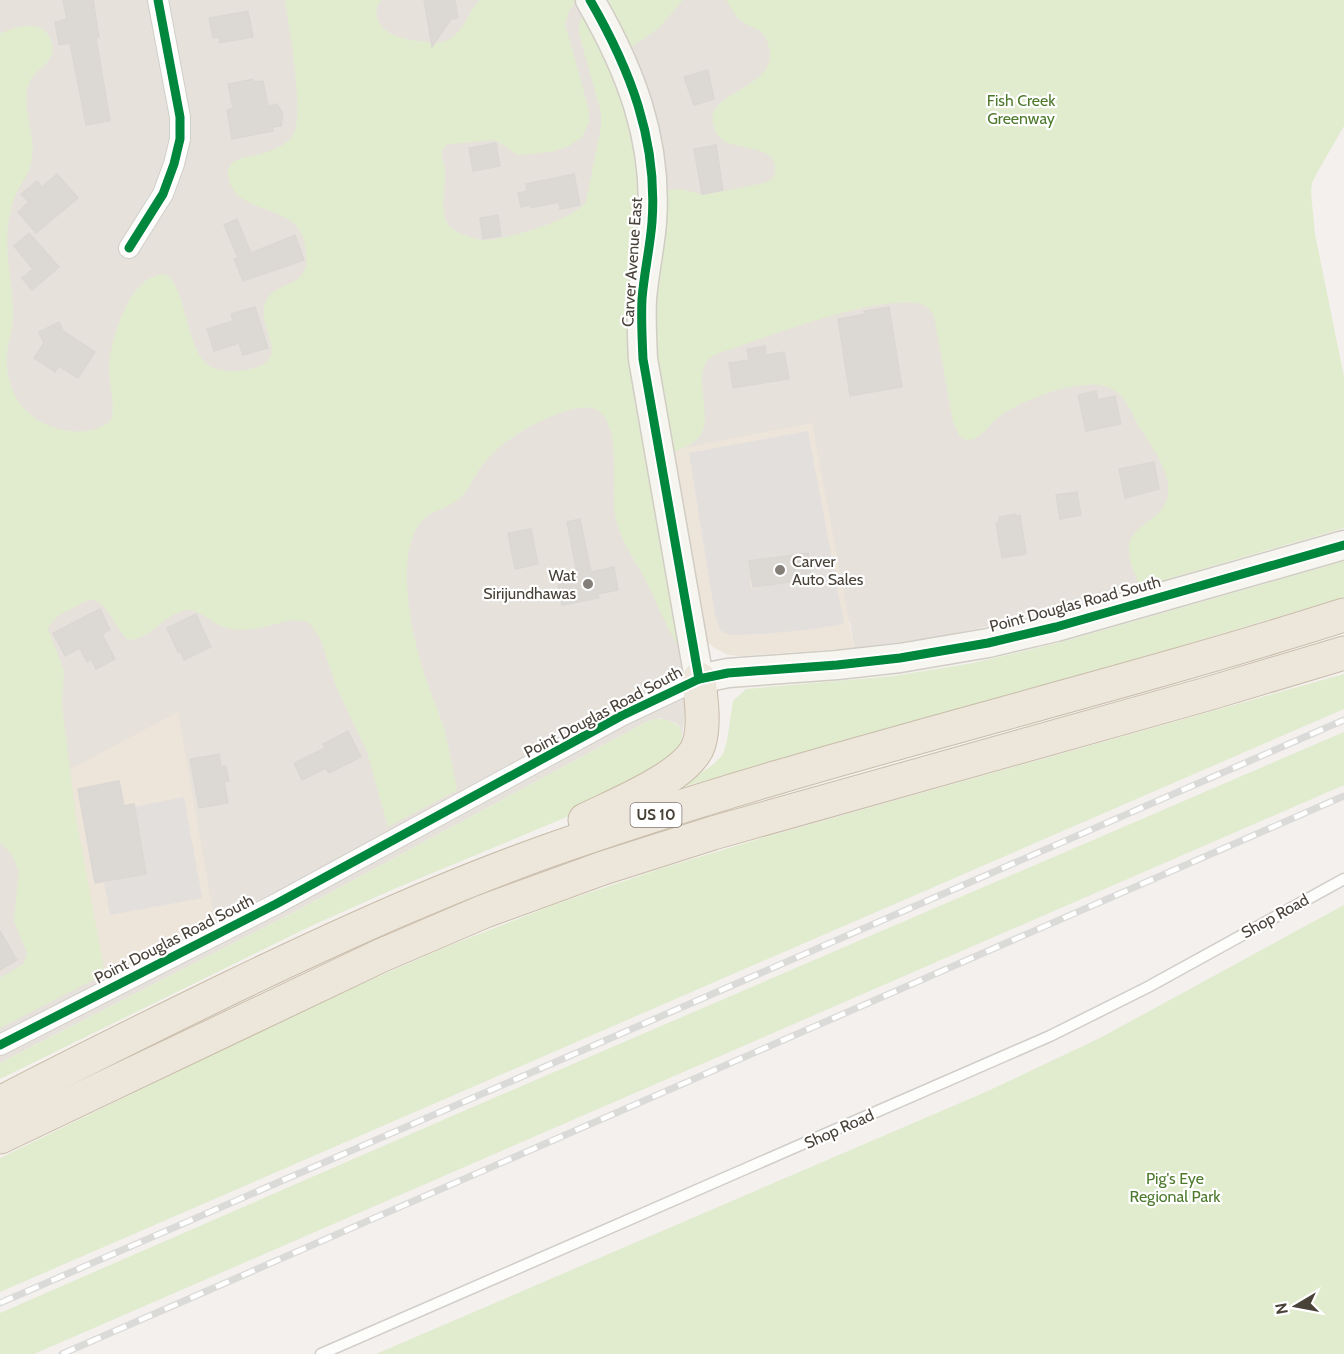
<svg xmlns="http://www.w3.org/2000/svg" width="1344" height="1354" font-family="Cabin,sans-serif">
<rect width="100%" height="100%" fill="#f3f0ed"/>
<g fill="#e6e2db">
<path d="M 0,0 L 579,0 L 603,42 L 681,632 L 687,700 L 681,743 L 679,726 L 675,723 L 660,718 L 646,722 L 298,910 L 0,1063 Z"/>
<path d="M 601,0 L 890,0 L 918,161 L 662,207 Z"/>
<path d="M 1156,174 L 1228,561 L 1004,623 L 932,638 L 854,648 L 850,622 L 668,451 L 655,374 Z"/>
</g>
<g fill="#ede4da">
<path d="M 812,423 L 854,648 L 741,656 L 728,655 L 713,647 L 706,640 L 668,451 Z"/>
<path d="M 178,712 L 214,918 L 99,977 L 63,773 Z"/>
</g>
<g fill="#e1ebce">
<path d="M 285,0 L 382,0 C 370,10 379,29 392,34 C 403,40 437,46 448,40 C 464,32 468,12 480,0 L 577,0 L 569,11 L 565,24 L 589,110 L 589,122 L 582,137 L 569,146 L 551,152 L 518,155 L 495,140 L 450,144 L 445,146 L 442,150 C 441,158 445,165 445,172 C 446,189 438,212 450,227 C 457,234 474,239 484,240 C 506,240 573,220 586,202 L 601,127 L 601,112 L 579,34 L 579,24 L 585,11 L 635,128 L 681,650 C 666,628 658,604 646,581 C 635,560 620,540 615,516 C 611,490 622,429 599,411 C 585,399 541,420 527,428 C 510,438 493,451 482,466 C 474,476 470,487 462,496 C 449,510 428,509 418,526 C 394,564 414,645 428,685 C 433,699 439,713 444,728 C 449,748 453,769 457,790 L 388,827 L 367,752 L 336,686 L 320,638 L 309,623 C 294,616 280,624 264,627 C 252,630 239,631 227,628 C 213,625 199,608 186,610 C 164,614 151,639 129,640 C 117,633 107,599 91,600 C 85,601 78,605 73,608 C 63,613 52,618 48,629 L 64,671 L 62,704 L 76,817 L 105,974 L 0,1028 L 0,978 L 20,966 L 24,963 L 27,953 L 14,921 L 19,871 L 12,855 L 0,842 L 0,34 C 16,26 43,18 51,41 C 59,64 32,68 28,86 C 21,112 38,138 31,163 C 29,174 22,182 17,192 C 13,200 11,209 9,218 C 3,250 13,282 13,314 C 14,328 8,340 7,354 C 4,392 26,423 64,430 C 79,433 100,432 111,420 C 116,403 109,386 109,369 C 110,341 129,275 164,274 C 189,286 184,357 214,368 C 225,372 238,372 250,369 C 295,359 254,326 266,301 C 276,279 311,290 306,253 C 305,246 304,237 300,231 C 286,204 227,213 228,170 C 233,156 251,157 264,153 C 275,149 289,144 294,133 C 304,112 289,26 285,0 Z"/>
<path d="M 601,0 L 683,0 L 659,28 L 627,50 Z"/>
<path d="M 726,0 L 1344,0 L 1344,126 L 1317,173 L 1312,183 L 1311,193 L 1315,234 L 1344,377 L 1344,528 L 1140,587 C 1135,574 1128,560 1129,547 C 1130,521 1173,521 1168,484 C 1165,461 1146,440 1135,419 C 1130,409 1124,396 1114,390 C 1086,374 1026,399 1001,415 C 988,424 982,441 965,440 L 959,435 L 953,422 L 934,316 C 930,309 925,304 917,303 C 875,297 782,331 740,346 C 730,350 714,352 707,361 C 703,367 702,375 702,383 C 704,424 716,437 669,454 L 652,347 L 662,190 L 681,189 L 704,195 L 764,183 C 771,181 775,177 775,170 C 777,141 729,154 717,134 C 690,87 794,93 765,37 C 760,27 750,28 743,22 C 735,17 731,7 726,0 Z"/>
<path d="M 1344,561 L 1344,597 L 1184,645 L 679,788 L 714,764 L 723,754 L 727,741 L 733,701 L 746,689 L 893,676 L 973,663 L 1058,643 Z"/>
<path d="M 1344,674 L 1344,709 L 0,1292 L 0,1158 L 325,1000 L 446,947 L 556,904 L 660,869 L 762,838 Z"/>
<path d="M 655,719 L 665,719 L 679,726 C 685,738 680,747 671,757 L 586,809 L 394,889 L 311,926 L 0,1079 L 0,1063 L 298,910 L 646,722 Z"/>
<path d="M 1344,732 L 1344,785 L 34,1354 L 0,1354 L 0,1313 L 466,1110 Z"/>
<path d="M 1344,905 L 1344,1354 L 376,1354 L 988,1091 L 1100,1038 Z"/>
</g>
<g fill="#e2dfdd" fill-rule="evenodd">
<path d="M 808,431 L 844,624 L 805,630 L 762,634 L 732,635 L 725,633 L 720,630 L 715,614 L 689,453 ZM 808,554 L 811,579 L 760,586 L 760,588 L 751,589 L 750,580 Z"/>
<path d="M 184,797 L 202,898 L 110,915 L 104,881 L 146,873 L 134,807 Z"/>
</g>
<g fill="#dcd9d5" stroke="#dbd7d3" stroke-width="1.5">
<path d="M 63,0 L 93,0 L 99,37 L 96,38 L 110,121 L 86,125 L 70,43 L 59,45 L 55,22 L 67,19 Z"/>
<path d="M 424,0 L 455,0 L 458,18 L 451,19 L 432,47 Z"/>
<path d="M 248,11 L 253,37 L 220,43 L 219,37 L 213,38 L 209,18 Z"/>
<path d="M 708,70 L 714,99 L 694,105 L 684,77 Z"/>
<path d="M 253,79 L 254,82 L 263,81 L 268,106 L 277,104 L 283,114 L 281,126 L 272,127 L 273,131 L 232,139 L 227,110 L 233,108 L 228,84 Z"/>
<path d="M 496,143 L 500,166 L 473,171 L 469,148 Z"/>
<path d="M 716,145 L 723,190 L 702,194 L 694,149 Z"/>
<path d="M 57,174 L 78,198 L 36,233 L 18,212 L 29,202 L 21,194 L 37,181 L 42,187 Z"/>
<path d="M 574,174 L 580,205 L 560,209 L 559,202 L 531,208 L 530,205 L 521,207 L 518,193 L 527,191 L 526,184 Z"/>
<path d="M 498,215 L 501,236 L 483,239 L 480,218 Z"/>
<path d="M 237,219 L 251,253 L 295,235 L 304,260 L 243,281 L 234,259 L 238,258 L 224,225 Z"/>
<path d="M 29,233 L 59,267 L 32,290 L 22,278 L 33,269 L 14,246 Z"/>
<path d="M 255,307 L 268,348 L 243,355 L 239,343 L 214,351 L 207,329 L 233,321 L 231,314 Z"/>
<path d="M 889,307 L 902,387 L 850,396 L 838,319 L 865,314 L 864,311 Z"/>
<path d="M 59,322 L 63,331 L 95,352 L 78,378 L 59,366 L 55,372 L 34,358 L 44,343 L 39,332 Z"/>
<path d="M 765,346 L 766,355 L 784,352 L 789,379 L 733,388 L 729,363 L 749,360 L 747,349 Z"/>
<path d="M 1096,391 L 1098,400 L 1115,396 L 1121,424 L 1086,431 L 1078,395 Z"/>
<path d="M 1154,462 L 1159,489 L 1125,498 L 1119,469 Z"/>
<path d="M 1077,492 L 1081,515 L 1060,519 L 1056,495 Z"/>
<path d="M 1015,514 L 1016,516 L 1020,515 L 1026,554 L 1002,558 L 996,523 L 999,523 L 999,517 Z"/>
<path d="M 580,519 L 591,572 L 614,567 L 618,590 L 598,594 L 599,598 L 562,605 L 557,578 L 577,574 L 567,522 Z"/>
<path d="M 531,529 L 538,564 L 515,569 L 508,533 Z"/>
<path d="M 808,553 L 811,579 L 753,587 L 749,561 Z"/>
<path d="M 100,609 L 110,630 L 102,634 L 115,659 L 96,669 L 91,659 L 87,662 L 80,648 L 65,656 L 53,633 Z"/>
<path d="M 196,614 L 211,647 L 184,660 L 180,651 L 178,652 L 167,628 Z"/>
<path d="M 348,731 L 361,757 L 329,773 L 326,768 L 302,780 L 294,763 L 325,748 L 323,744 Z"/>
<path d="M 219,754 L 221,767 L 226,766 L 229,781 L 224,782 L 228,803 L 199,808 L 190,759 Z"/>
<path d="M 119,781 L 124,806 L 134,804 L 146,874 L 95,883 L 78,789 Z"/>
<path d="M 0,931 L 17,960 L 0,970 Z"/>
</g>
<g fill="none" stroke-linecap="round" stroke-linejoin="round">
<defs>
<path id="lane" d="M 321,1354 L 1050,1036 L 1148,987 L 1344,879"/>
<g id="street">
<path d="M 129,248 L 163,194 L 174,164 L 180,139 L 180,117 L 158,0"/>
<path d="M 0,1045 L 276,904 L 621,716 L 699,679"/>
</g>
<path id="secondary" d="M 590,0 C 630,69 658,140 652,222 C 650,248 644,273 642,299 C 641,319 642,339 643,359 L 699,679 L 728,673 L 837,665 L 900,658 L 988,643 L 1056,627 L 1344,545"/>
<g id="highway">
<path d="M 585,820 C 615,805 689,776 699,744 C 705,723 701,700 699,679"/>
<path d="M 0,1103 C 77,1063 154,1025 232,987 C 338,936 445,887 556,848 C 815,757 1083,698 1344,615"/>
<path d="M 0,1137 L 380,956 L 485,911 L 603,868 L 713,833 L 1207,694 L 1344,653"/>
</g>
</defs>
<use href="#lane" stroke="#d1ceca" stroke-width="13"/>
<use href="#street" stroke="#d1ceca" stroke-width="22"/>
<use href="#secondary" stroke="#d1cdc4" stroke-width="31"/>
<use href="#highway" stroke="#c9bca9" stroke-width="35"/>
<use href="#lane" stroke="#fdfdfc" stroke-width="10"/>
<use href="#street" stroke="#fdfdfc" stroke-width="20"/>
<use href="#secondary" stroke="#f7f5f0" stroke-width="28"/>
<use href="#highway" stroke="#ece6db" stroke-width="33"/>
<defs>
<g id="rail">
<path d="M 0,1303 L 1344,720"/>
<path d="M 62,1354 L 1344,796"/>
</g>
</defs>
<use href="#rail" stroke="#dadad9" stroke-width="7"/>
<use href="#rail" stroke="#fff" stroke-width="4.5" stroke-dasharray="14" stroke-linecap="butt"/>
<defs>
<g id="cycleway">
<path d="M 590,0 C 630,69 658,140 652,222 C 650,248 644,273 642,299 C 641,319 642,339 643,359 L 699,679"/>
<path d="M 129,248 L 163,194 L 174,164 L 180,139 L 180,117 L 158,0"/>
<path d="M 0,1045 L 276,904 L 621,716 L 699,679 L 728,673 L 837,665 L 900,658 L 988,643 L 1056,627 L 1344,545"/>
</g>
</defs>
<use href="#cycleway" stroke="#fff" stroke-width="13"/>
<use href="#cycleway" stroke="#00873e" stroke-width="9"/>
</g>
<g fill="#847f78" stroke="#fff" stroke-width="2">
<circle cx="780" cy="570" r="6"/>
<circle cx="588" cy="584" r="6"/>
</g>
<g text-anchor="middle" dominant-baseline="central" stroke-width="4.5" stroke-linejoin="round" paint-order="stroke">
<rect fill="#fff" stroke="#807b74" stroke-width="1.5" x="630.5" y="803" width="51" height="24" rx="4.5"/>
<g font-size="15" font-weight="bold" fill="#494239">
<text x="656" y="815">US 10</text>
</g>
<g font-size="16" fill="#4d792d" stroke="#fff">
<text x="1021" y="100">Fish Creek<tspan x="1021" dy="18">Greenway</tspan></text>
<text x="1175" y="1178">Pig's Eye<tspan x="1175" dy="18">Regional Park</tspan></text>
</g>
<g font-size="16" fill="#494239" stroke="#fff">
<text transform="translate(632 262) rotate(-86)">Carver Avenue East</text>
<text transform="translate(1075 604) rotate(-15)">Point Douglas Road South</text>
<text transform="translate(603 712) rotate(-28)">Point Douglas Road South</text>
<text transform="translate(1275 916) rotate(-29)">Shop Road</text>
<text transform="translate(174 939) rotate(-27)">Point Douglas Road South</text>
<text transform="translate(839 1129) rotate(-24)">Shop Road</text>
</g>
<g font-size="16" fill="#494239" stroke="#fff" text-anchor="start">
<text x="792" y="561">Carver<tspan x="792" dy="18">Auto Sales</tspan></text>
<text x="576" y="575" text-anchor="end">Wat<tspan x="576" dy="18">Sirijundhawas</tspan></text>
</g>
</g>
<g transform="translate(1296 1306) rotate(260)" stroke="#ffffff" stroke-width="4.5" paint-order="stroke">
<path d="M0-4.5L10 22L0 15L-10 22Z" fill="#494239"/>
<text y="-9" font-size="16" font-weight="bold" text-anchor="middle" fill="#494239">N</text>
</g>
</svg>
